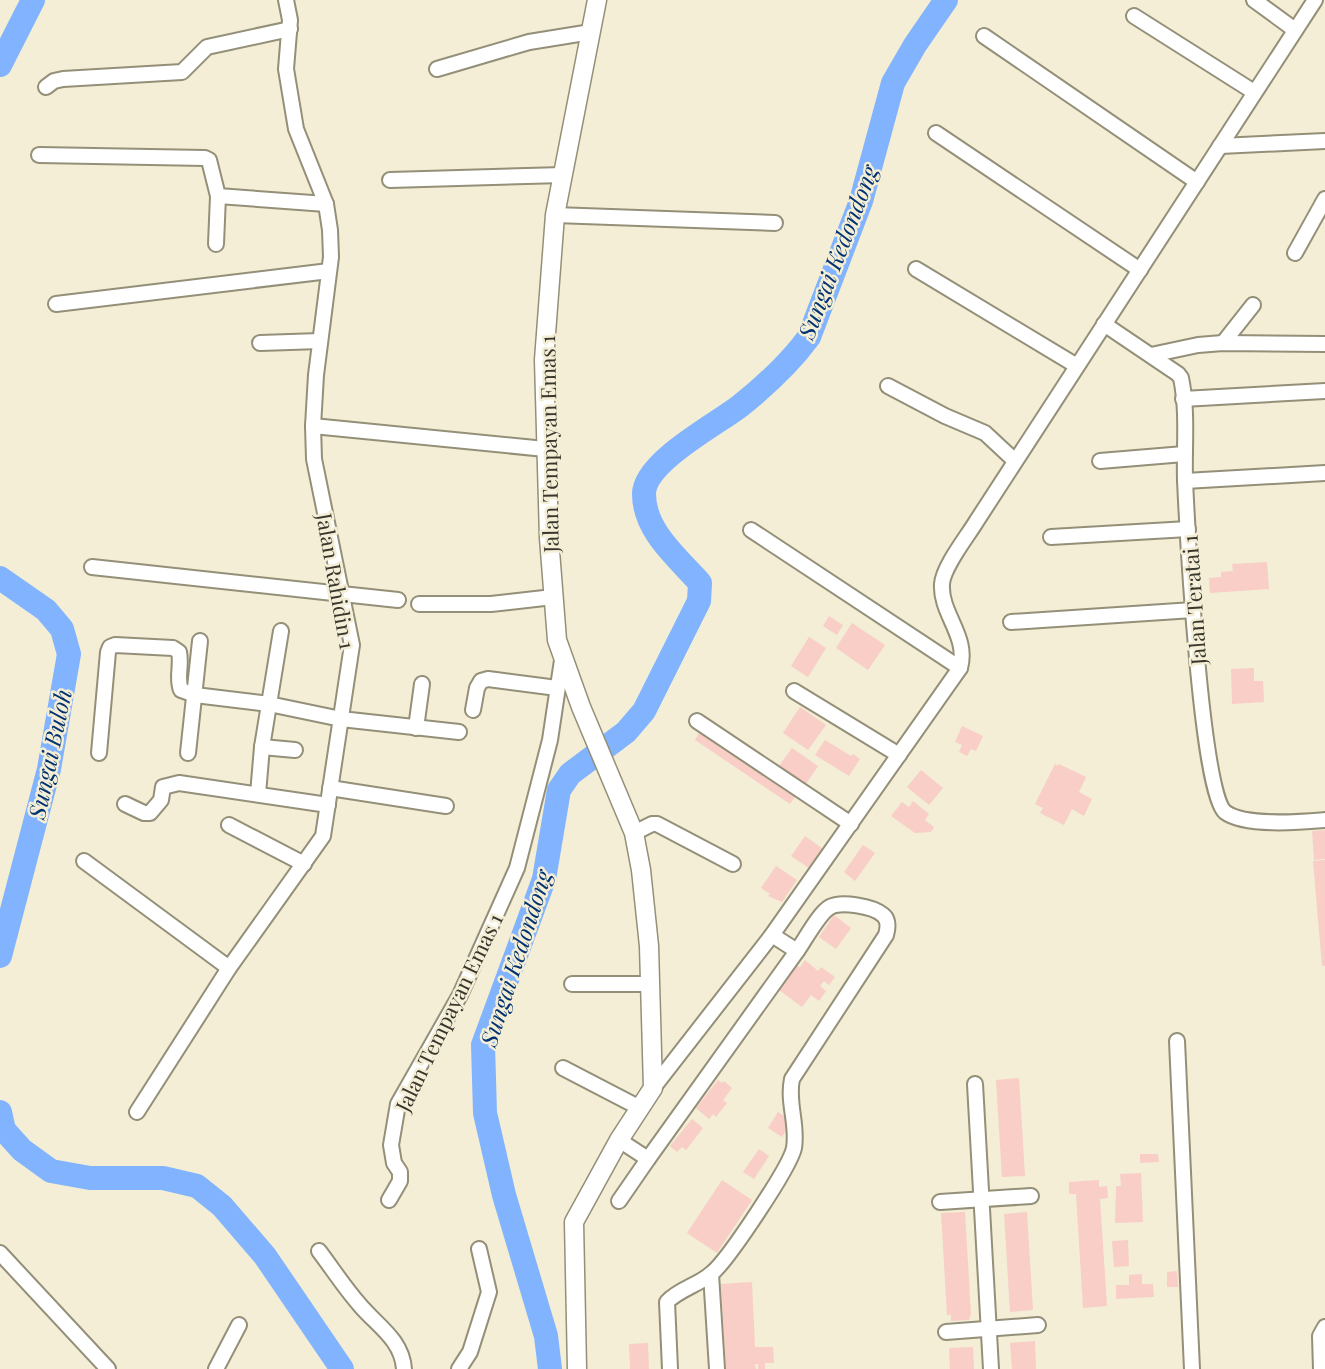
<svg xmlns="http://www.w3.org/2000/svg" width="1325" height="1369" font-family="'Playfair Display',serif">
<rect width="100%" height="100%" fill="#f3eed5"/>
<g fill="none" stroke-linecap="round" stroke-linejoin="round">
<g stroke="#81b3ff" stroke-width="24">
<path d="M 0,65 L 33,0"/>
<path d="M 0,578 L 46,610 L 62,629 L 69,654 L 49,769 L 0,956"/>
<path d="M 0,1112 L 4,1130 L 22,1150 L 51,1171 L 90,1178 L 163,1178 L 197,1186 L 222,1206 L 265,1256 L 342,1369"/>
<path d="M 550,1369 L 546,1336 L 504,1195 L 485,1113 L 483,1045 L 544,879 L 559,790 L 570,774 L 626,732 L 644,711 L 699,601 L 700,583 C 678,558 644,531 644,494 C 644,462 717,424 740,406 C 765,386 790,363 809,337 L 861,201 L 893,83 L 915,45 L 946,0"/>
</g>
</g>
<g fill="#f8cec7">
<path d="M 1267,562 L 1269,589 L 1210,593 L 1209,578 L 1221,577 L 1221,572 L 1233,571 L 1232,564 Z"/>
<path d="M 829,616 L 843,625 L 837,635 L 823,626 Z"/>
<path d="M 852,623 L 885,645 L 868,670 L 836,648 Z"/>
<path d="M 809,637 L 826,648 L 808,677 L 791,666 Z"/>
<path d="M 1254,668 L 1254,681 L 1263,681 L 1264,702 L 1232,704 L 1231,669 Z"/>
<path d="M 800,707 L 826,725 L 808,750 L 783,733 Z"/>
<path d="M 962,726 L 983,736 L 976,751 L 971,749 L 967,756 L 959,752 L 962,745 L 955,742 Z"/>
<path d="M 702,728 L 798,792 L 790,804 L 695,740 Z"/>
<path d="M 825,740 L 851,756 L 853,754 L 860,759 L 849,776 L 815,755 Z"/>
<path d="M 792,748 L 818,766 L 806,784 L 779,766 Z"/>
<path d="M 1055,764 L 1058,766 L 1059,764 L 1086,777 L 1079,792 L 1092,799 L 1084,816 L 1072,809 L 1064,825 L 1040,813 L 1043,808 L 1035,804 Z"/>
<path d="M 921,770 L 943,788 L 929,805 L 907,787 Z"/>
<path d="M 913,801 L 929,814 L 925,820 L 934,827 L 931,832 L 915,833 L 891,816 L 902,802 L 909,807 Z"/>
<path d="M 1325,830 L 1325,859 L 1314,860 L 1312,831 Z"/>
<path d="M 805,836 L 826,851 L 817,863 L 814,860 L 809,868 L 791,856 Z"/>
<path d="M 863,845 L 875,853 L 855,881 L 844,872 Z"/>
<path d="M 1325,860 L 1325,966 L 1322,966 L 1313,861 Z"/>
<path d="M 776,866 L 797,880 L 782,902 L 768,896 L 770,894 L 761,888 Z"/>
<path d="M 834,915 L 851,928 L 836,949 L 819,937 Z"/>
<path d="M 805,960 L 818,971 L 821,967 L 835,977 L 829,985 L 824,981 L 820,986 L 826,991 L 819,1001 L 811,995 L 802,1007 L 779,990 L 797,966 L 800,967 Z"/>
<path d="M 1019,1078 L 1025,1176 L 1002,1177 L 996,1080 Z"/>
<path d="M 718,1080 L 722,1083 L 724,1081 L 732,1088 L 723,1100 L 727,1103 L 716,1117 L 713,1114 L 709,1119 L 696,1108 Z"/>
<path d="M 778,1112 L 792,1121 L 782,1137 L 768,1128 Z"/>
<path d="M 692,1119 L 703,1128 L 686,1150 L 682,1147 L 677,1152 L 670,1146 Z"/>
<path d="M 759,1149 L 769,1156 L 754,1179 L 743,1172 Z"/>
<path d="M 1140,1154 L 1158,1154 L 1159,1162 L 1140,1163 Z"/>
<path d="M 1141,1173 L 1143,1222 L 1115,1223 L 1116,1186 L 1121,1186 L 1120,1174 Z"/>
<path d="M 722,1180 L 752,1200 L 717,1253 L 687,1233 Z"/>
<path d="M 1099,1180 L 1099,1187 L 1107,1186 L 1108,1198 L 1100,1199 L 1107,1306 L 1083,1308 L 1076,1194 L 1069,1194 L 1069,1182 Z"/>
<path d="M 965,1212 L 971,1314 L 969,1320 L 951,1321 L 951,1315 L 947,1315 L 941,1213 Z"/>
<path d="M 1027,1212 L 1033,1310 L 1010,1312 L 1004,1214 Z"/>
<path d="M 1128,1240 L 1129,1266 L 1114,1267 L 1112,1241 Z"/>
<path d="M 1177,1271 L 1178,1287 L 1167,1287 L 1167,1272 Z"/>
<path d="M 1142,1274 L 1142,1284 L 1153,1284 L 1154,1297 L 1116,1299 L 1116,1285 L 1129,1285 L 1129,1275 Z"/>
<path d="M 752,1282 L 755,1347 L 773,1347 L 774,1363 L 765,1363 L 765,1369 L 758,1369 L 758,1364 L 755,1364 L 756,1369 L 726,1369 L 721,1284 Z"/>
<path d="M 1035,1341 L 1036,1369 L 1012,1369 L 1010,1343 Z"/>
<path d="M 648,1343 L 649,1369 L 630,1369 L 629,1344 Z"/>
<path d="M 973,1347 L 974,1369 L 950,1369 L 949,1348 Z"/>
</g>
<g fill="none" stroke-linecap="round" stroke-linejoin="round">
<defs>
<g id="minor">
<path d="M 1254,0 L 1295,30"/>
<path d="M 1134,16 L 1254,92"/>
<path d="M 984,36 L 1197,182"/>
<path d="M 437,69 L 529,42 L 591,32"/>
<path d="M 46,87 L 54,81 L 63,79 L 182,72 L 207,47 L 290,29"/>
<path d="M 936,133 L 1140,270"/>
<path d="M 1220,146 L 1325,141"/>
<path d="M 39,155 L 205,158 L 209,160 L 218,196 L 326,204"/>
<path d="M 390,180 L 563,175"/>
<path d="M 555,215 L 775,223"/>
<path d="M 216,244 L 218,196"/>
<path d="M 1295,253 L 1325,199"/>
<path d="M 916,269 L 1077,366"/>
<path d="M 56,304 L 329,271"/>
<path d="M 1104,324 L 1178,374 L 1181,378 C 1188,411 1184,447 1185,480 C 1187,524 1201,793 1225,812 C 1245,827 1301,822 1325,820"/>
<path d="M 260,343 L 320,341"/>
<path d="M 1223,343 L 1253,305"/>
<path d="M 1151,355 L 1198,345 L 1223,343 L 1325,344"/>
<path d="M 888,386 L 945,416 L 985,433 L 1015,461"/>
<path d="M 1183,399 L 1325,391"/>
<path d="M 313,426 L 545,449"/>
<path d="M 1100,461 L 1184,454"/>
<path d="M 1185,481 L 1325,473"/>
<path d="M 751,530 L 960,668"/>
<path d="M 1051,537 L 1188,529"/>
<path d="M 92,567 L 398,600"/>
<path d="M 419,604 L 491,604 L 553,597"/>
<path d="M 1011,622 L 1193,610"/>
<path d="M 794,691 L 899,755"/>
<path d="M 473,710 L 477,688 L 481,681 L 488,679 L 557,688"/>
<path d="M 697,721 L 851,824"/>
<path d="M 416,728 L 422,684"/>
<path d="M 262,747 L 295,750"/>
<path d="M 99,753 L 108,652 L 110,647 L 115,645 L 173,648 L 179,652 C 182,665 176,678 181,690 L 195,695 L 269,704 L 341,719 L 459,732"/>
<path d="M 188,753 L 200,641"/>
<path d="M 330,788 L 446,806"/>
<path d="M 258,794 L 262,747 L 281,631"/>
<path d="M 125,804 L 144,813 L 150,813 L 161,800 L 163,787 L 179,783 L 328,805"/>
<path d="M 229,825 L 304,864"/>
<path d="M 634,833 L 652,824 L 657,824 L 733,864"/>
<path d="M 84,861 L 229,968"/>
<path d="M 572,984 L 651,984"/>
<path d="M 1177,1041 L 1192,1369"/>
<path d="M 563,1068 L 640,1108"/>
<path d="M 975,1084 L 991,1369"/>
<path d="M 653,1088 L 772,935 L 960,668 C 969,636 940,614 942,584 C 943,567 967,537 976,522 L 1315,0"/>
<path d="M 137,1112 L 229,968 L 323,836 L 352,645 L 314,459 L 313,426 L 316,375 L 331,257 L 330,230 L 326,204 L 296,129 L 286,69 L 290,20 L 286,0"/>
<path d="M 619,1140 L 648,1159 L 797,951"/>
<path d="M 389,1200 L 400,1181 L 400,1172 L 394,1163 L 391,1145 L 398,1104 L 460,995 L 517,868 L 550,740 L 562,660"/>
<path d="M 619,1201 L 648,1159"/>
<path d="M 940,1202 L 1031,1196"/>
<path d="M 319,1251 C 332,1268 344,1287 359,1304 C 376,1325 402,1339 404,1369"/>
<path d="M 0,1253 L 108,1369"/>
<path d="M 711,1274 L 717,1369"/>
<path d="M 946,1332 L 1038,1325"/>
<path d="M 216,1369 L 239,1325"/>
<path d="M 459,1369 L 470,1352 L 489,1292 L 479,1249"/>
<path d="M 670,1369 L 667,1302 C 679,1289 699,1285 712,1273 C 728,1260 790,1167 794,1148 C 798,1124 787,1103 792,1079 L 886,935 C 888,928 889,920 883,915 C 873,906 841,901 830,907 C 819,913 805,940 797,951 L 772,935"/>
<path d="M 1321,1369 L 1320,1336 L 1325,1327"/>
</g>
<path id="tertiary" d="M 577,1369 L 574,1222 L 619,1140 L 653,1088 L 649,946 L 641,870 L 634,833 L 581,707 L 557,640 L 549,538 L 544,360 L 555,215 L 597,0"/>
</defs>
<use href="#minor" stroke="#948f78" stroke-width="18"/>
<use href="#tertiary" stroke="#948f78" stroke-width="21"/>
<use href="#minor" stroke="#fff" stroke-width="14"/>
<use href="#tertiary" stroke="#fff" stroke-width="18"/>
</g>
<g text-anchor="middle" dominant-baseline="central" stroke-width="5" stroke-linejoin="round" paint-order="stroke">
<g font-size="21" fill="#38362d" stroke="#f3eed5">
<text transform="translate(548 444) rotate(-91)">Jalan Tempayan Emas 1</text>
<text transform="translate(337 581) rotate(80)">Jalan Rahidin 1</text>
<text transform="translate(1193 600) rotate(-94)">Jalan Teratai 1</text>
<text transform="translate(448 1012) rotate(-64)">Jalan Tempayan Emas 1</text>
</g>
<g font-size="23" font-style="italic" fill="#023272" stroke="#f3eed5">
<text transform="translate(837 252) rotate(-69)">Sungai Kedondong</text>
<text transform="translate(49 754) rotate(-78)">Sungai Buloh</text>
<text transform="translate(515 958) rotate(-72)">Sungai Kedondong</text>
</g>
</g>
</svg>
